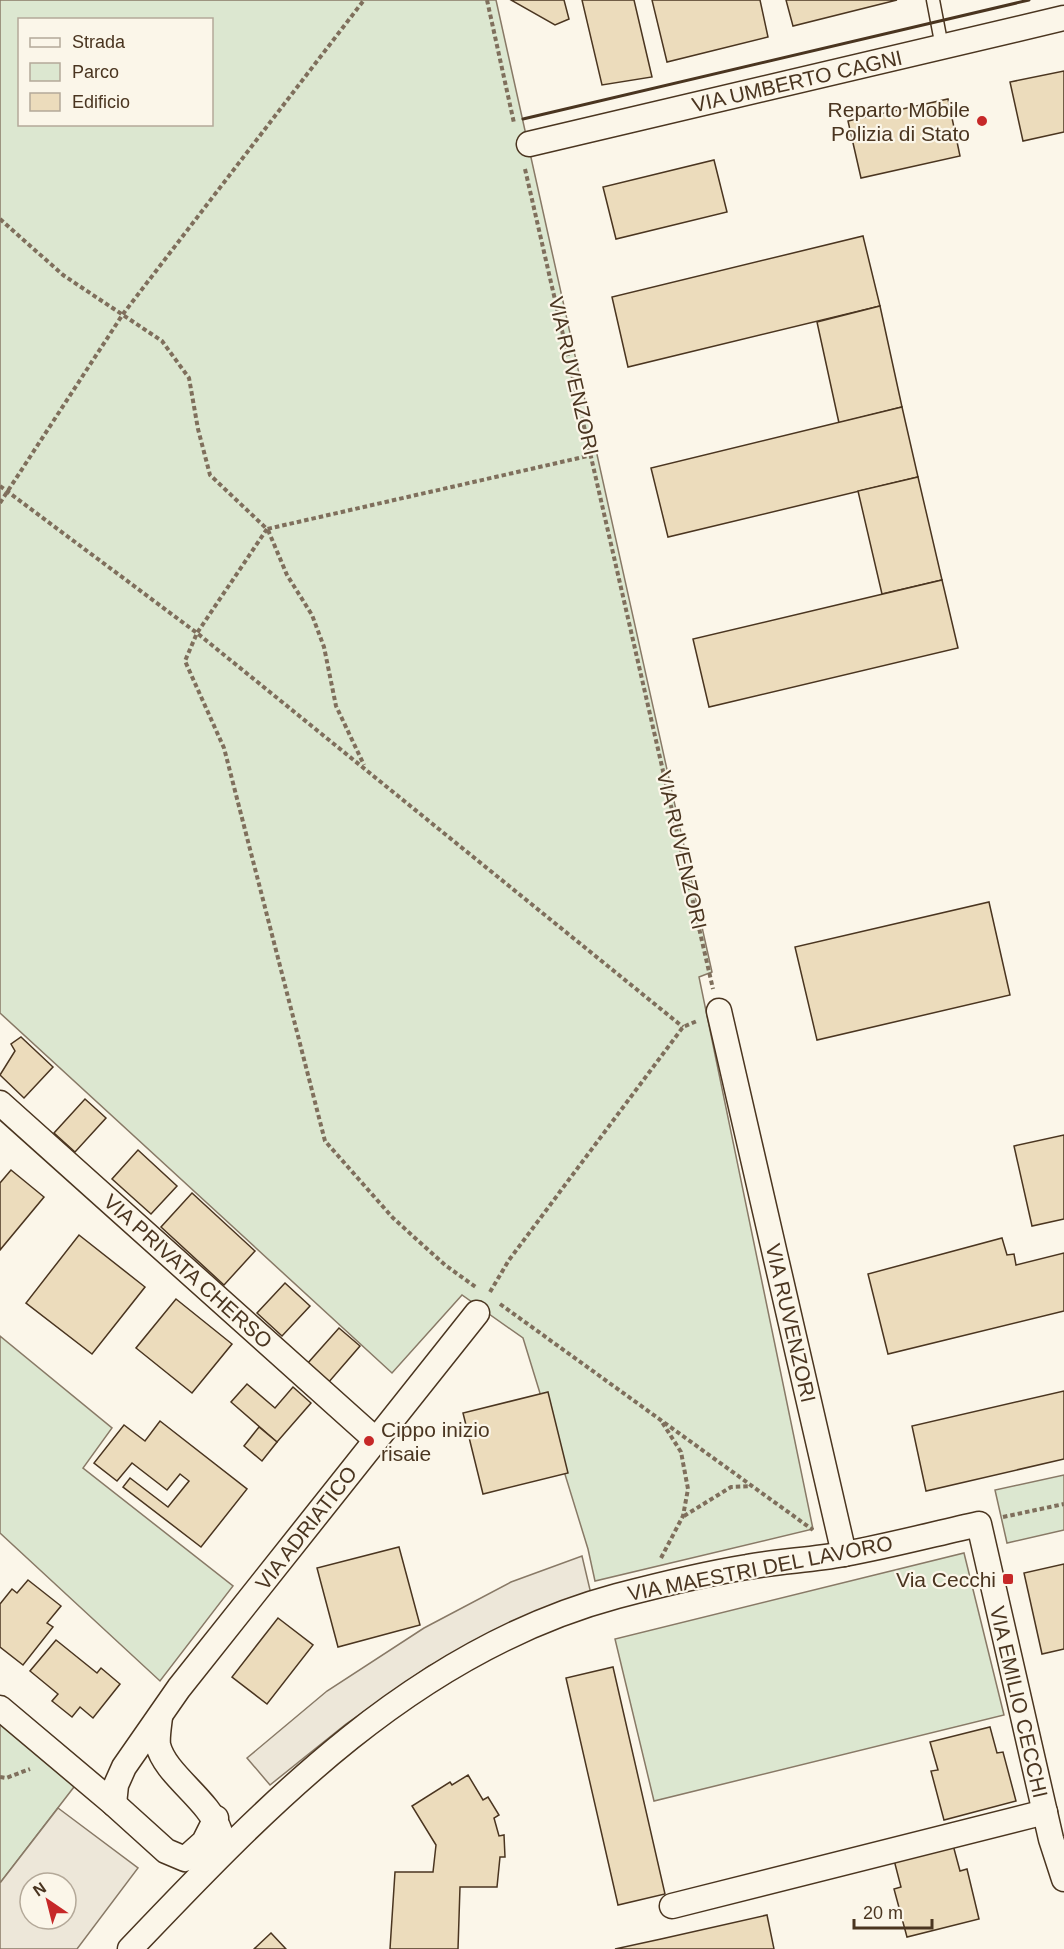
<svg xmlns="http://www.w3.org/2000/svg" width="1064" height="1949" font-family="Arial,sans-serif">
<rect width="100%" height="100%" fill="#fbf6e9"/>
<g fill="#dce7d0" stroke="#887966" stroke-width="1.5" fill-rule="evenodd">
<path d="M 0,0 L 496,0 L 712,972 L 699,977 L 813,1529 L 595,1581 L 588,1549 L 523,1338 L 462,1295 L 392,1373 L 0,1013 ZM 20,20 L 212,20 L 212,124 L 20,124 Z"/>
<path d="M 0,1336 L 112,1428 L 83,1468 L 233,1586 L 160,1681 L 0,1533 Z"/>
<path d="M 1064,1475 L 1064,1530 L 1007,1543 L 995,1490 Z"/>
<path d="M 964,1553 L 1004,1715 L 654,1801 L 615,1639 Z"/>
<path d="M 0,1720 L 77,1783 L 0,1883 Z"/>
</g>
<g fill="#ede7d9" stroke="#887966" stroke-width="1.5" fill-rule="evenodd">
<path d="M 582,1556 L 591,1594 L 516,1624 L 429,1666 L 346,1724 L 270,1785 L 247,1758 L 327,1691 L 424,1628 L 511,1582 Z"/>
<path d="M 58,1808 L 138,1868 L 77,1949 L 0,1949 L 0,1883 ZM 30,1883 L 66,1883 L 66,1919 L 30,1919 Z"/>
</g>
<g fill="#ecdcbc" stroke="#4a3520" stroke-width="1.5">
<path d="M 511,0 L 564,0 L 569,19 L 555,25 Z"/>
<path d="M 582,0 L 634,0 L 652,77 L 602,85 Z"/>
<path d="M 652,0 L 760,0 L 768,37 L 667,62 Z"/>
<path d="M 786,0 L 897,0 L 793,26 Z"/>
<path d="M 1064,71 L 1064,132 L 1023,141 L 1010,82 Z"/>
<path d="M 948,99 L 960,156 L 861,178 L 848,121 Z"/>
<path d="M 714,160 L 727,212 L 616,239 L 603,187 Z"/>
<path d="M 863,236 L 880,306 L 628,367 L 612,297 Z"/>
<path d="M 880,306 L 902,407 L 839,423 L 817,322 Z"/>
<path d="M 902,407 L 918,477 L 668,537 L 651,468 Z"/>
<path d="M 918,477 L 942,580 L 882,594 L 858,491 Z"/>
<path d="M 942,580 L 958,648 L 709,707 L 693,639 Z"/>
<path d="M 989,902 L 1010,995 L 817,1040 L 795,947 Z"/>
<path d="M 21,1037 L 53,1067 L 24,1098 L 0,1075 L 15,1051 L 11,1044 Z"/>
<path d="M 85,1099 L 106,1118 L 75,1152 L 54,1133 Z"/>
<path d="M 1064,1135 L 1064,1219 L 1032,1226 L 1014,1146 Z"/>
<path d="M 138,1150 L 177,1186 L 151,1214 L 112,1179 Z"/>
<path d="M 11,1170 L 44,1197 L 0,1250 L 0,1183 Z"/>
<path d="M 192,1193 L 255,1251 L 224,1285 L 161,1227 Z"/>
<path d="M 79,1235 L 145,1287 L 92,1354 L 26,1303 Z"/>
<path d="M 1002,1238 L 1007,1255 L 1014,1254 L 1016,1265 L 1064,1253 L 1064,1311 L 888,1354 L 868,1274 Z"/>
<path d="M 285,1283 L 310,1306 L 282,1336 L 257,1313 Z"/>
<path d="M 176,1299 L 232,1344 L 192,1393 L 136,1348 Z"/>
<path d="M 339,1328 L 360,1346 L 328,1383 L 307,1364 Z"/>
<path d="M 247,1384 L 275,1408 L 293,1387 L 311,1403 L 277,1442 L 231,1402 Z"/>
<path d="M 1064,1391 L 1064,1459 L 926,1491 L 912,1426 Z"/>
<path d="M 548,1392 L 568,1473 L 483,1494 L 463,1413 Z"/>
<path d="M 160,1421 L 247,1489 L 201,1547 L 123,1487 L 130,1478 L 168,1507 L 189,1481 L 180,1474 L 167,1490 L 132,1463 L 117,1481 L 94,1463 L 124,1425 L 145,1441 Z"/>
<path d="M 259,1427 L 277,1442 L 262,1461 L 244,1446 Z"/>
<path d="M 399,1547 L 420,1625 L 338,1647 L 317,1568 Z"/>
<path d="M 1064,1564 L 1064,1649 L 1042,1654 L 1024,1573 Z"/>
<path d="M 28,1580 L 61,1606 L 47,1623 L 53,1627 L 23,1665 L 0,1647 L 0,1604 L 12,1589 L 17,1593 Z"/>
<path d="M 278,1618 L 313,1645 L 267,1704 L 232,1677 Z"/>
<path d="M 56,1640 L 97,1673 L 101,1668 L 120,1684 L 93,1718 L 80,1707 L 72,1717 L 52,1701 L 58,1694 L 30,1671 Z"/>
<path d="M 613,1667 L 665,1894 L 618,1905 L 566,1678 Z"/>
<path d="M 990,1727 L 997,1753 L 1003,1752 L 1016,1801 L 944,1820 L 931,1771 L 938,1770 L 930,1742 Z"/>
<path d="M 468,1775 L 483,1800 L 488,1797 L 499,1815 L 494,1818 L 499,1836 L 504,1835 L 505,1857 L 500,1857 L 497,1887 L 460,1887 L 458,1949 L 390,1949 L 395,1872 L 433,1872 L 436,1845 L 412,1806 L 450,1782 L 452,1785 Z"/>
<path d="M 953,1845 L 960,1871 L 967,1869 L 979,1919 L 907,1937 L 894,1889 L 901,1887 L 894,1860 Z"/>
<path d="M 767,1915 L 774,1949 L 615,1949 L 661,1939 Z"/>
<path d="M 271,1933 L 286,1949 L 254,1949 Z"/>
</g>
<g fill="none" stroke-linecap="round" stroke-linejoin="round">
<defs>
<path id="service" d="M 933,0 L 942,47"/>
<g id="minor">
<path d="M 529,144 L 1064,18"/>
<path d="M 719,1011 L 844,1554"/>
<path d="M 0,1103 L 376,1440"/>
<path d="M 0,1708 L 114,1804 L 166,1851 L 185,1859 L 204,1842 L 216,1818"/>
<path d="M 160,1717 C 159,1726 157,1737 158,1745 C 165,1775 209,1799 220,1832"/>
<path d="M 114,1804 L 116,1785 L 124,1767 L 179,1688 L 477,1313"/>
<path d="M 672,1906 L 1045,1812"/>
<path d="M 130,1949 C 269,1803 415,1650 617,1596 C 659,1585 704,1574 747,1567 C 779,1561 812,1560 844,1554 C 889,1546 934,1534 979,1524 L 1051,1839 L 1064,1879"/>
</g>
</defs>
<use href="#service" stroke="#4a3520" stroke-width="15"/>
<use href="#minor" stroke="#4a3520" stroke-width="27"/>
<g stroke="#7f6f5c" stroke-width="4" stroke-dasharray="4.5 3" stroke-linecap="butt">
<path d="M 487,0 L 514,123"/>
<path d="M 525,169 L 713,989"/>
<path d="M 0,219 L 63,275 L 162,341 L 189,378 L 198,429 L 210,475 L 267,529 L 592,455"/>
<path d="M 0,486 L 197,633 L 683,1027"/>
<path d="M 0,503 L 123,314 L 364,0"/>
<path d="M 267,529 L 197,633 L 185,661 L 224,748 L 325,1141 L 393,1218 L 445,1265 L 477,1288"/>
<path d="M 268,530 L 287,575 L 312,615 L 324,647 L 336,706 L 364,765"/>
<path d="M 490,1292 L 509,1260 L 683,1027 L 697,1021"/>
<path d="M 500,1304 L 813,1530"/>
<path d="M 684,1516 L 731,1487 L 752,1486"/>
<path d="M 1003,1517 L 1064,1504"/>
<path d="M 661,1558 L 683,1516 L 688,1489 L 681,1452 L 662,1422"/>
<path d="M 0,1777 L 6,1778 L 30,1769"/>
</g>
<use href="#service" stroke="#fbf6e9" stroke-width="12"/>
<use href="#minor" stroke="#fbf6e9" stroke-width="24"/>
<path stroke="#4a3520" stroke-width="3" d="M 523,119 L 1029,0"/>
</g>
<g fill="#c62828" stroke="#fbf6e9" stroke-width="2">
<circle cx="982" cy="121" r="6"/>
<circle cx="369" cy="1441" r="6"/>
<rect x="1002" y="1573" width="12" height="12" rx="3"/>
</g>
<g text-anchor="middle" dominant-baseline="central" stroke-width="4.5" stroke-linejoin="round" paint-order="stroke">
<g font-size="21" fill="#4a3520" stroke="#fbf6e9">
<text transform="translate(797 81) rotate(-13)">VIA UMBERTO CAGNI</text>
<text transform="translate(574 376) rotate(77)">VIA RUVENZORI</text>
<text transform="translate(682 850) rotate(77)">VIA RUVENZORI</text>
<text transform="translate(188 1271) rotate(42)">VIA PRIVATA CHERSO</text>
<text transform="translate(791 1323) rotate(77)">VIA RUVENZORI</text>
<text transform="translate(306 1528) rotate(-52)">VIA ADRIATICO</text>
<text transform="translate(760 1568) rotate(-11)">VIA MAESTRI DEL LAVORO</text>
<text transform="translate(1019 1702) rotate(77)">VIA EMILIO CECCHI</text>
</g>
<g font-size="21" fill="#4a3520" stroke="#fbf6e9" text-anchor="end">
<text x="970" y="109">Reparto Mobile<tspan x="970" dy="24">Polizia di Stato</tspan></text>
<text x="381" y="1429" text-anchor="start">Cippo inizio<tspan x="381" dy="24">risaie</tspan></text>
<text x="996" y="1579">Via Cecchi</text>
</g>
</g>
<rect x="18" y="18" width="195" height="108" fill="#fbf6e9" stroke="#b4a999" stroke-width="1.5"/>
<rect x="30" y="38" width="30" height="9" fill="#fbf6e9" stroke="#b4a999" stroke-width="1.5"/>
<text x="72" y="48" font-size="18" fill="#4a3520">Strada</text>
<rect x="30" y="63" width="30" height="18" fill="#dce7d0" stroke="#b4a999" stroke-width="1.5"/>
<text x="72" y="78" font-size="18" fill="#4a3520">Parco</text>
<rect x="30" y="93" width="30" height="18" fill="#ecdcbc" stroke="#b4a999" stroke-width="1.5"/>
<text x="72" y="108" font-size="18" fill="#4a3520">Edificio</text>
<g transform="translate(48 1901) rotate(325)"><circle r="28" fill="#fbf6e9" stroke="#b4a999" stroke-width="1.5"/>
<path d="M0-4.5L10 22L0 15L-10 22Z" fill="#c62828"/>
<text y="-9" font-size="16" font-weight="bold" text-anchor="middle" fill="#4a3520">N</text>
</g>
<path d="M854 1919v9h78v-9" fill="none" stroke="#4a3520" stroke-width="3"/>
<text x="863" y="1919" font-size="18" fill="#4a3520" stroke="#fbf6e9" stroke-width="4.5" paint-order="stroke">20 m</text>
</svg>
